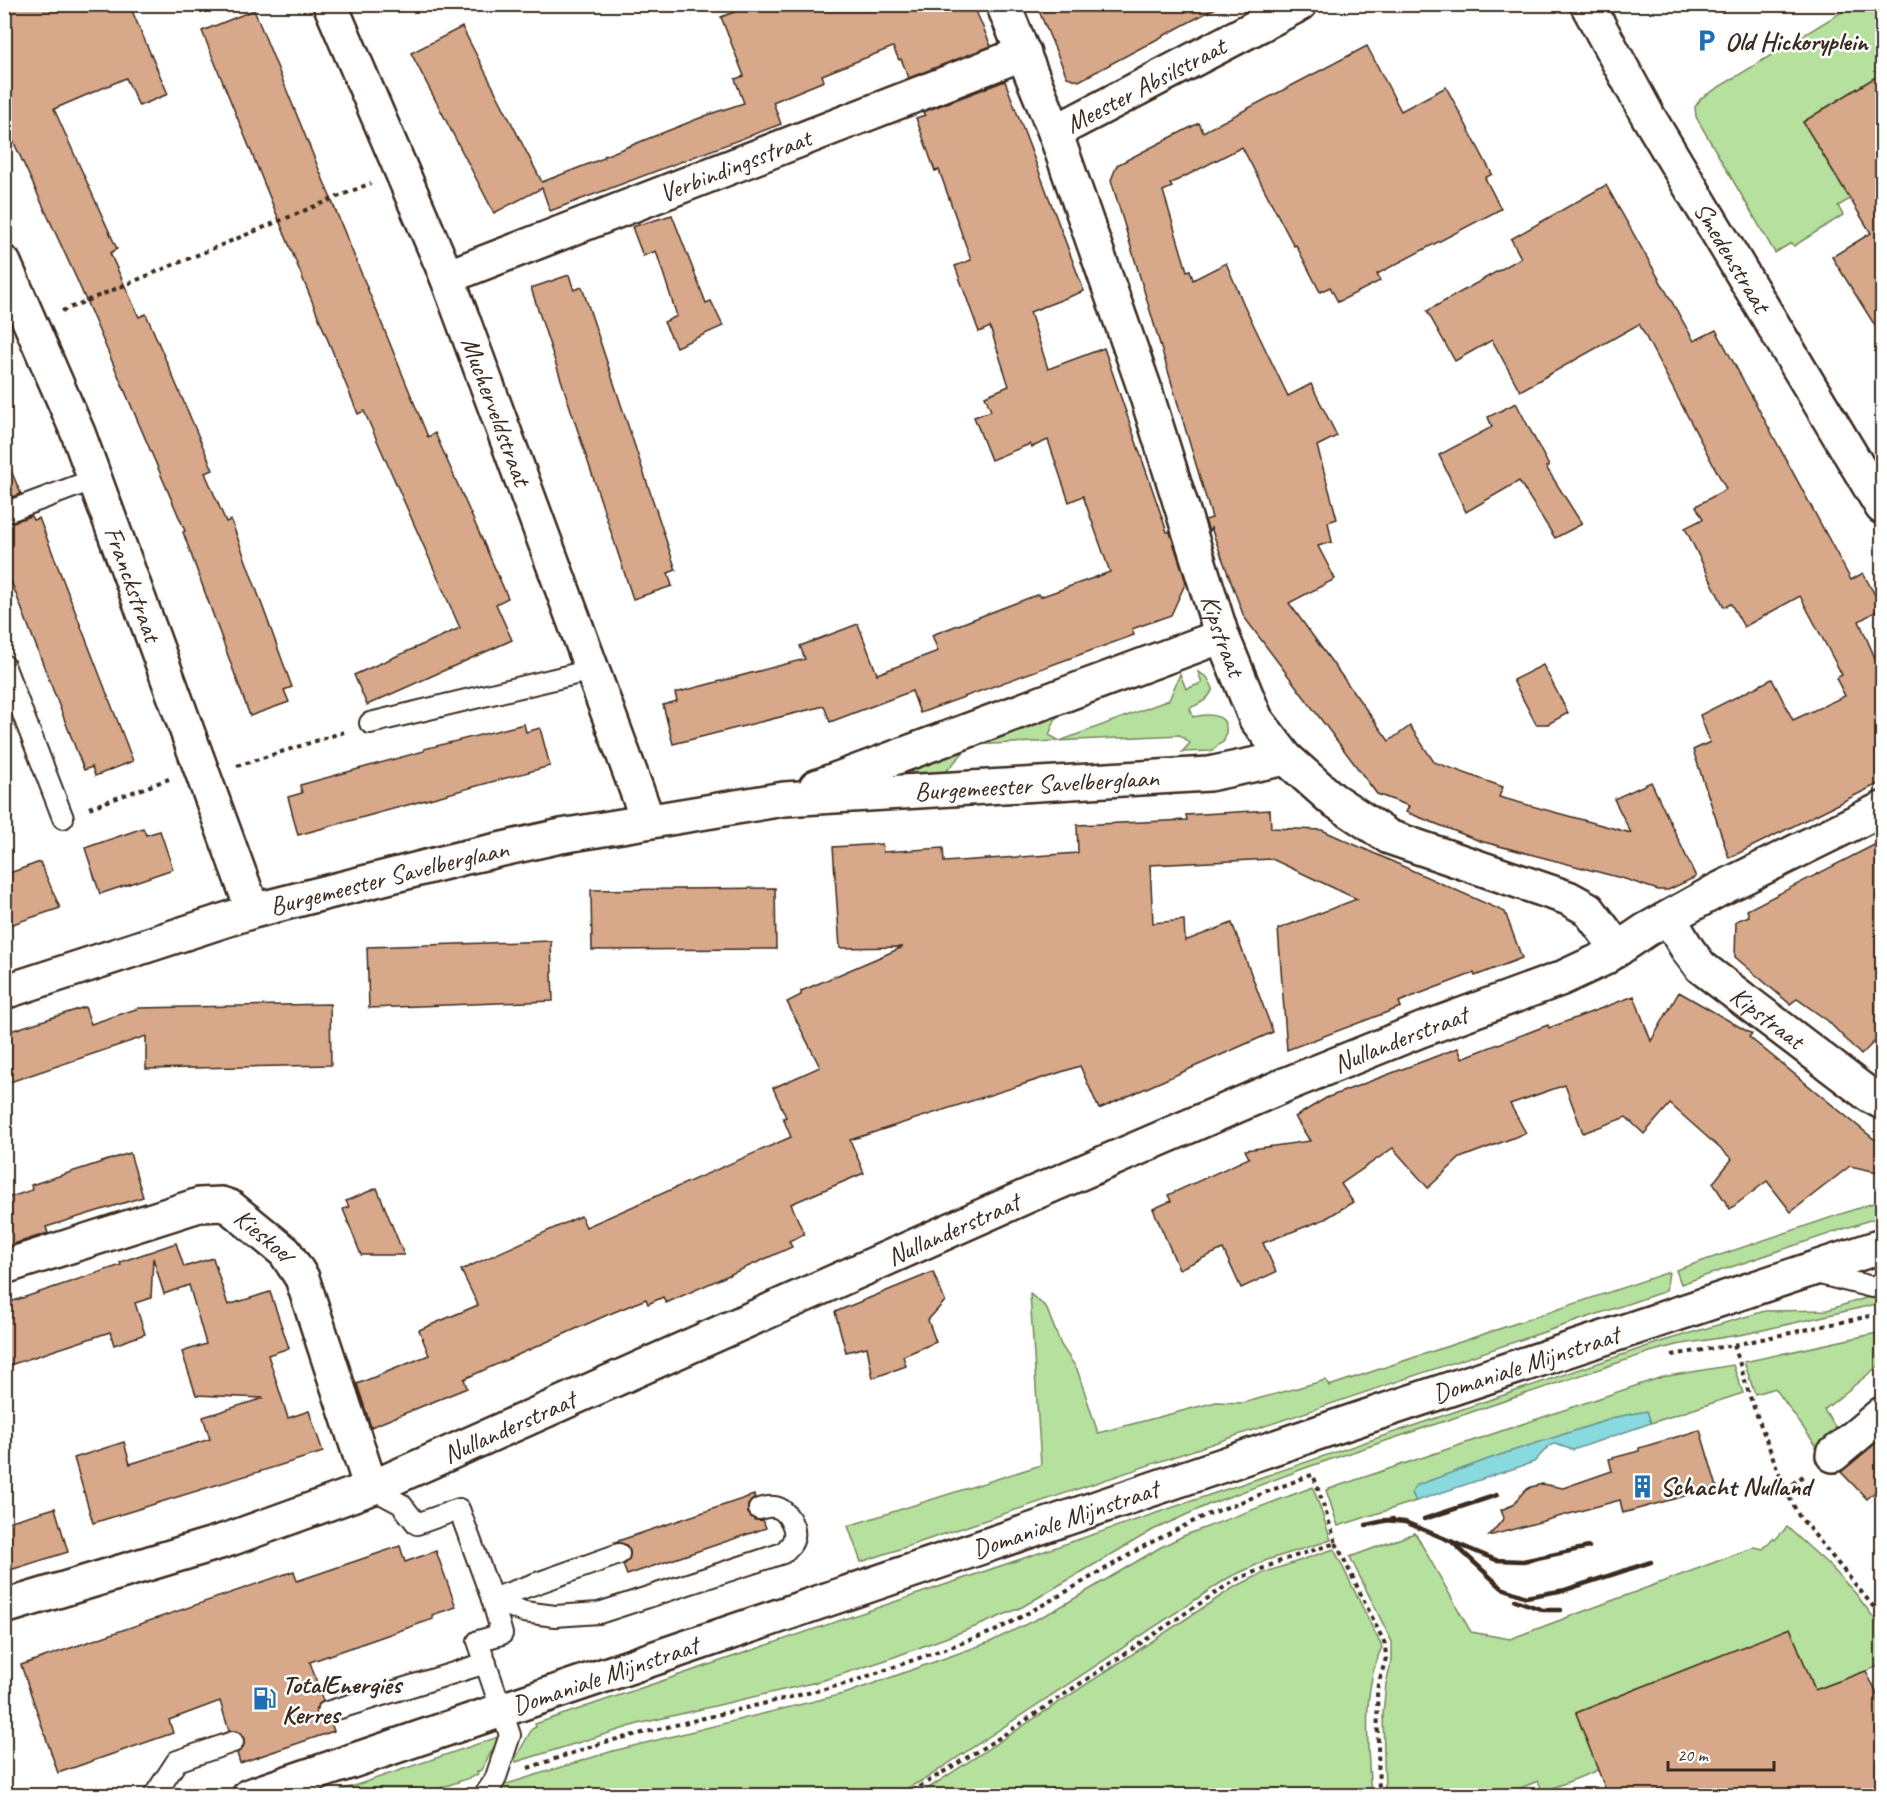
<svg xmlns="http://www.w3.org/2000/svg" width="1887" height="1800" font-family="Caveat,sans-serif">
<rect width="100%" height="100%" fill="#fff"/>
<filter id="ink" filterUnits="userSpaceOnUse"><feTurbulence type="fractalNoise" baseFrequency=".0167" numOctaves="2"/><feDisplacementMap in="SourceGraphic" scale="12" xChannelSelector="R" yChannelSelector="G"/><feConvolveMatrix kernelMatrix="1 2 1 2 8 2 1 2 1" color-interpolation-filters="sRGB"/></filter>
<g filter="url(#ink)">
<g fill="#b5e09d" stroke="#78855e" stroke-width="1.5">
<path d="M 1853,5 L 1882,5 L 1882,73 L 1803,122 L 1850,199 L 1838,206 L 1843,215 L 1794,246 L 1791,243 L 1775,253 L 1696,117 L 1695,107 L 1701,98 Z"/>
<path d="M 1198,672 L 1207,677 L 1213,688 C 1209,700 1201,703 1190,708 L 1193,717 C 1213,712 1233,715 1224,741 L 1211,751 L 1182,752 L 1190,743 L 1180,735 L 970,745 L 940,778 L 912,776 L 911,768 L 1061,706 L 1049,735 L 1060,741 L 1169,700 L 1180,674 L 1186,689 L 1202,683 Z"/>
<path d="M 1882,1200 L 1882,1216 L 1681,1284 L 1676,1270 Z"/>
<path d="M 1669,1272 L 1666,1291 L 861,1562 L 848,1526 L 1041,1465 L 1030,1294 L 1046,1307 L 1061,1345 L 1077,1369 L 1098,1433 L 1216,1402 L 1243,1403 L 1326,1380 L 1329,1386 Z"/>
<path d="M 1882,1293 L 1882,1303 L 1745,1334 L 1676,1345 L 1650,1352 L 1308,1467 L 1210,1504 L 1153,1530 L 1022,1607 L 980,1625 L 886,1660 L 821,1681 L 638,1724 L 516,1762 L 515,1759 L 532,1729 L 536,1727 L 535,1724 L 1660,1342 L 1765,1311 L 1827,1310 Z"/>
<path d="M 1882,1332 L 1882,1363 L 1824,1410 L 1838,1431 L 1817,1447 L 1775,1388 L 1755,1394 L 1744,1362 Z"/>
<path d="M 1733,1365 L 1743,1393 L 1651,1423 L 1647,1411 L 1617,1417 L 1500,1455 L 1415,1486 L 1412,1493 L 1416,1501 L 1338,1526 L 1326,1490 L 1662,1377 Z"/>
<path d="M 1313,1487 L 1331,1540 L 1267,1560 L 1228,1578 L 925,1779 L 894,1795 L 494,1796 L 497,1787 L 613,1751 L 847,1693 L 990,1642 L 1055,1610 L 1161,1547 L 1183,1536 Z"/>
<path d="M 1787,1527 L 1829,1565 L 1856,1594 L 1877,1622 L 1882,1631 L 1882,1665 L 1815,1690 L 1790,1628 L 1576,1713 L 1598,1770 L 1543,1792 L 1538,1781 L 1503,1795 L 1385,1795 L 1383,1714 L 1386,1684 L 1392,1659 L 1392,1642 L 1350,1557 L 1415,1533 L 1471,1632 L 1510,1639 L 1755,1547 L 1763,1549 L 1773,1538 L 1775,1540 Z"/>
<path d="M 1334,1549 L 1382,1647 C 1361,1692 1368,1747 1371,1795 L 918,1795 L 1233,1588 L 1263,1573 Z"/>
<path d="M 498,1737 L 498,1740 L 481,1770 L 477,1772 L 478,1775 L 420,1795 L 324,1796 Z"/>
</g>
<path fill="#88dadf" stroke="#699492" stroke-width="1.5" d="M 1647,1411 L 1651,1423 L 1573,1450 L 1555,1444 L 1549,1446 L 1534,1462 L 1416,1501 L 1412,1493 L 1415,1486 L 1500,1455 L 1617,1417 Z"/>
<g fill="#d7a889" stroke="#3b2a1e" stroke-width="1.5">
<path d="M 4,4 L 129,4 L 168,94 L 139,106 L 126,78 L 54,109 L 117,249 L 110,253 L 139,317 L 146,314 L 213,470 L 205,473 L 226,522 L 231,520 L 292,687 L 284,690 L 289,702 L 250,716 L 183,532 L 185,531 L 78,282 L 4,121 Z"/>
<path d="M 756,4 L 973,4 L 991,46 L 909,78 L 901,59 L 899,60 L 893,47 L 822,75 L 824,81 L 773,102 L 781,124 L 550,211 L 542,188 L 494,213 L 411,53 L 462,27 L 542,182 L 604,158 L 604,156 L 622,149 L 710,114 L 744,103 L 735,79 L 744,76 L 721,17 Z"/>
<path d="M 1036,4 L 1223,4 L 1079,81 L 1067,77 Z"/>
<path d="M 254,10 L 428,437 L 435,433 L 508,598 L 496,604 L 512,640 L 367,705 L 354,675 L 460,628 L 364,411 L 358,414 L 202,31 Z"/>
<path d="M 1367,46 L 1401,111 L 1446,87 L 1492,174 L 1485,178 L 1501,209 L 1377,274 L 1380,281 L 1338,302 L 1330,287 L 1320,292 L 1296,245 L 1294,246 L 1242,147 L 1170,184 L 1172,187 L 1163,191 L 1187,271 L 1190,270 L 1193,280 L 1226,263 L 1244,305 L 1288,396 L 1311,384 L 1337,436 L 1317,446 L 1337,519 L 1328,522 L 1332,542 L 1318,546 L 1335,579 L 1289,603 L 1389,741 L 1410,726 L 1434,762 L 1503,787 L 1499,797 L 1631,833 L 1614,799 L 1651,782 L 1696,877 L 1668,890 L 1658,890 L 1625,879 L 1480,841 L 1406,812 L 1409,806 L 1377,794 L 1244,617 L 1211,528 L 1209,532 L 1205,520 L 1212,518 L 1111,180 L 1117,165 L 1150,148 L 1199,123 L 1203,132 Z"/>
<path d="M 1882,73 L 1882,337 L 1832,257 L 1871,233 L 1803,122 Z"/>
<path d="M 1005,81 L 1084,291 L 1030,312 L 1048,369 L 1104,348 L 1167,532 L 1170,532 L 1186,582 L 1171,615 L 1132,629 L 1134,635 L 920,713 L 912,691 L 830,722 L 824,706 L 673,744 L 663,705 L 677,701 L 675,693 L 805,659 L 800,646 L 858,624 L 877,674 L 938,651 L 932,635 L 1039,594 L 1040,597 L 1110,572 L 1083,496 L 1069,502 L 1048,440 L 1032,447 L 1030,444 L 991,460 L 974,417 L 991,411 L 985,396 L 1009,386 L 990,327 L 979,332 L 955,266 L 971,260 L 939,170 L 935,171 L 916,118 L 925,115 L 923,112 Z"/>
<path d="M 1606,185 L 1694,341 L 1716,330 L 1851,580 L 1863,573 L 1882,608 L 1859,621 L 1882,674 L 1882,782 L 1729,858 L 1693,750 L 1710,742 L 1700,715 L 1772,679 L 1793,720 L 1845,696 L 1836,678 L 1842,675 L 1800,596 L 1744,627 L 1731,604 L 1724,607 L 1685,528 L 1703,519 L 1696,506 L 1726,489 L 1639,324 L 1520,391 L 1492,340 L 1455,361 L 1427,311 L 1521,258 L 1511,239 Z"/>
<path d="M 672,215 L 706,303 L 711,301 L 723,326 L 676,347 L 664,322 L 677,316 L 656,251 L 643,256 L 632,227 Z"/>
<path d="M 569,275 L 574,290 L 582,287 L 676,570 L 668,573 L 672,586 L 633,599 L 531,288 Z"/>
<path d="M 1516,403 L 1549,466 L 1546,467 L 1582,524 L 1555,538 L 1519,481 L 1466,512 L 1439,455 L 1492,427 L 1488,417 Z"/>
<path d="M 4,454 L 21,494 L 4,500 Z"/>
<path d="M 31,516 L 33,520 L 39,518 L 133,761 L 95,776 L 92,767 L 84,770 L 4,563 L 4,525 Z"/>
<path d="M 1543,665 L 1568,713 L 1548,724 L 1536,724 L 1513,680 Z"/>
<path d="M 524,724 L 526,732 L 540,728 L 550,766 L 298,835 L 288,797 L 302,793 L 300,785 L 424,751 L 424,749 Z"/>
<path d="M 1270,810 L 1271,828 L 1322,830 L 1505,912 L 1522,958 L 1475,976 L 1474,973 L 1416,995 L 1399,1002 L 1401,1007 L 1287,1050 L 1278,929 L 1357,899 L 1272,859 L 1150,865 L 1153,923 L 1184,920 L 1185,941 L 1232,923 L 1273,1032 L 1099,1109 L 1080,1066 L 850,1140 L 864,1173 L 791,1204 L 804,1234 L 789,1241 L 792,1247 L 666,1303 L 663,1297 L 648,1304 L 646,1299 L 607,1315 L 464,1379 L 467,1388 L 371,1427 L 357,1384 L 429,1355 L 419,1330 L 478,1305 L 461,1270 L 581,1216 L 586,1227 L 791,1137 L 783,1118 L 786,1117 L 773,1088 L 820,1067 L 787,1002 L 801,995 L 801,991 L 903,947 L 840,948 L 833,847 L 882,844 L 883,852 L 943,848 L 944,862 L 1078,853 L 1077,825 L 1187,820 L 1186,815 Z"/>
<path d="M 143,828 L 146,835 L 160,831 L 173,869 L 100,894 L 85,848 Z"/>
<path d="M 1882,841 L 1882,1034 L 1861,1055 L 1828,1021 L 1797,999 L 1790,1004 L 1735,957 L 1736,921 L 1749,916 L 1747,910 Z"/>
<path d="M 40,862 L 60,908 L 4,927 L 4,875 Z"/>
<path d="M 775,888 L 776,949 L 592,950 L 591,890 Z"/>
<path d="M 551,941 L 553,1001 L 369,1008 L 367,947 Z"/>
<path d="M 1679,992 L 1752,1034 L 1749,1037 L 1874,1139 L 1882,1140 L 1882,1173 L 1850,1166 L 1791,1212 L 1767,1181 L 1730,1209 L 1713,1183 L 1732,1159 L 1670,1104 L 1644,1134 L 1626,1117 L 1583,1133 L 1565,1085 L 1510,1104 L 1526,1133 L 1460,1158 L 1428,1188 L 1393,1148 L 1341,1184 L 1353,1202 L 1325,1219 L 1263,1243 L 1276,1272 L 1241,1288 L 1223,1249 L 1179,1269 L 1153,1209 L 1171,1201 L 1168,1195 L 1249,1158 L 1245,1150 L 1310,1141 L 1295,1117 L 1326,1098 L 1458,1048 L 1462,1058 L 1548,1025 L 1549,1028 L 1634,996 L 1651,1041 Z"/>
<path d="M 330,1004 L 331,1065 L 146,1069 L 146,1036 L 4,1084 L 4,1033 L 85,1007 L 91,1024 L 139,1008 Z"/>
<path d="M 130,1153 L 143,1197 L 46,1227 L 48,1233 L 4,1247 L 4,1199 L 32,1190 L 31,1185 Z"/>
<path d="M 377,1188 L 404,1255 L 361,1255 L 343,1209 L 349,1207 L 346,1201 Z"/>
<path d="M 176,1243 L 184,1267 L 213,1258 L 228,1305 L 270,1292 L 289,1348 L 268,1355 L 288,1418 L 309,1411 L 323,1452 L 93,1523 L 74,1458 L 124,1442 L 130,1464 L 210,1439 L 203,1417 L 264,1398 L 196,1395 L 182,1352 L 206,1344 L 189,1285 L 164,1294 L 153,1258 L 151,1298 L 135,1303 L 145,1334 L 114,1345 L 110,1332 L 4,1367 L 4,1304 L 121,1265 L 120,1262 Z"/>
<path d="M 933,1272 L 945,1301 L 928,1320 L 936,1342 L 903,1356 L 906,1366 L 873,1378 L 867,1347 L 846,1352 L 835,1312 Z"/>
<path d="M 1700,1430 L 1717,1487 L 1623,1513 L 1620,1500 L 1489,1536 L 1504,1518 L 1501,1510 L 1513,1505 L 1524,1491 L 1531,1487 L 1542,1484 L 1563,1488 L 1612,1471 L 1609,1459 L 1639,1451 L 1639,1448 Z"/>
<path d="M 1882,1438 L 1882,1486 L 1867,1499 L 1841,1472 Z"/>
<path d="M 754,1495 L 755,1498 L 748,1505 L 748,1513 L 755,1520 L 763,1520 L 766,1528 L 627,1575 L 623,1565 L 628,1561 L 630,1551 L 626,1545 L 615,1542 Z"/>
<path d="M 55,1508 L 68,1552 L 4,1572 L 4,1523 Z"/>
<path d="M 400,1546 L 405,1562 L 436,1551 L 456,1607 L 432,1615 L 433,1619 L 310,1662 L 323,1701 L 316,1709 L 316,1716 L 324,1724 L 331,1723 L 334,1731 L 240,1763 L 237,1753 L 242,1749 L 244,1739 L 240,1733 L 229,1731 L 220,1701 L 169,1720 L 173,1733 L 58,1773 L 21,1665 L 294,1571 L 297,1581 Z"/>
<path d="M 1790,1628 L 1815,1690 L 1866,1671 L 1882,1705 L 1882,1796 L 1608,1796 L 1576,1713 Z"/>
</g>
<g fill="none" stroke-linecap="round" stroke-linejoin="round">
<defs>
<g id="lane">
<path d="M 4,513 L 95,479"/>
<path d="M 4,665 L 63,818"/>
<path d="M 370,723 L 592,670"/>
<path d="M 1812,1272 L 1872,1287 L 1882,1283"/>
<path d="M 371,1488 L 401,1504 L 417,1524 L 459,1509 L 492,1599 L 502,1634 L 478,1641 L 510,1735 L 495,1780 L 484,1796"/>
<path d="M 492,1599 L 524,1612 L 555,1616 L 599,1613 L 783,1553 C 788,1548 793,1544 794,1537 C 796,1526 786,1508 774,1507 C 769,1506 763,1508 759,1509"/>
<path d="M 492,1599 L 619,1554"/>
<path d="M 327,1712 L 486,1663"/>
<path d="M 154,1796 L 177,1761 L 233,1742"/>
</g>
<g id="street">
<path id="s1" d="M 330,4 L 447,277 L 648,821"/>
<path id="s2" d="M 1003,4 L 1055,132 L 1144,387 L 1222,636 L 1256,719 L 1286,758 L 1332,799 L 1389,837 L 1568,898 L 1588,909 L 1618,949"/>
<path id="s3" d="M 1587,4 L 1648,116 L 1882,507"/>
<path id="s4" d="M 1055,132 L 1300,4"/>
<path id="s5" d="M 4,263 L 78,433 L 253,911"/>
<path id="s6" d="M 447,277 L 1024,53"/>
<path d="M 816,787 L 1222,636"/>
<path id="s7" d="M 1669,918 L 1688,950 L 1701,967 L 1869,1095 L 1882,1102"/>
<path id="s8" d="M 4,992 L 253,911 L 462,858 L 561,836 L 784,799 L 1209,774 L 1286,758"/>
<path id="s9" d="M 4,1267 L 199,1205 L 221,1204 L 230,1207 L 285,1252 L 302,1278 L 371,1488"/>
<path d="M 1833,1455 L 1882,1414"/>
<path id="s10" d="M 4,1607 L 230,1539 L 371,1488 L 1027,1196 L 1287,1084 L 1421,1030 L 1560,979 L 1603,959 L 1646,930 L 1718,890 L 1882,809"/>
</g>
<g id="secondary">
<path id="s11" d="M 249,1796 L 1329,1429 L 1882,1246"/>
</g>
</defs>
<use href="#lane" stroke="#3b2a1e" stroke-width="24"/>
<use href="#street" stroke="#3b2a1e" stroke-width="38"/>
<use href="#secondary" stroke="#3b2a1e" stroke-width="38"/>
<g stroke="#3b2a1e" stroke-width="4" stroke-dasharray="4.5 4.5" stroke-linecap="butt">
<path d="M 62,311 L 371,183"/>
<path d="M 237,766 L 344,732"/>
<path d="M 89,808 L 169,779"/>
<path d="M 1734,1345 L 1750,1397 L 1785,1489 L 1799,1516 L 1882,1617"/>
<path d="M 1672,1355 L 1734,1345 L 1870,1316"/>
<path d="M 1785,1489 L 1806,1474"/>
<path d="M 1336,1543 L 1385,1644 L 1386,1658 L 1377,1689 L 1379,1796"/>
<path d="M 528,1768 L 605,1742 L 849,1683 L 995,1631 L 1057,1597 L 1146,1545 L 1204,1516 L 1314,1474"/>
<path d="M 904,1796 L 999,1738 L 1235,1580 L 1283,1560 L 1336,1543 L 1313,1474"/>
<path d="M 1124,1796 L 1127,1796"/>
</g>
<use href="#lane" stroke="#fff" stroke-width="20"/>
<use href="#street" stroke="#fff" stroke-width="33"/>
<use href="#secondary" stroke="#fff" stroke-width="33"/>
<g stroke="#3b2a1e" stroke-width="4.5">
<path d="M 1424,1519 L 1497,1495"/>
<path d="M 1385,1520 L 1405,1522 L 1496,1560 L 1523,1561 L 1589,1547"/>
<path d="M 1366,1525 L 1393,1519"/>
<path d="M 1451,1541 L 1502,1588 L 1526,1597 L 1565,1590 L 1651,1562"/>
<path d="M 1515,1600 L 1543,1610 L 1561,1610"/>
</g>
</g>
</g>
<defs>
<symbol id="parking-bare" viewBox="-9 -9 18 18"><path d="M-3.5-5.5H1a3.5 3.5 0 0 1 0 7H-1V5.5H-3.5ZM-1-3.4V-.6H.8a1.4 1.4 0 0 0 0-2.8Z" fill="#1f6fb2" stroke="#fff" stroke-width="2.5" paint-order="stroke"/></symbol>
<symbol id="building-bare" viewBox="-9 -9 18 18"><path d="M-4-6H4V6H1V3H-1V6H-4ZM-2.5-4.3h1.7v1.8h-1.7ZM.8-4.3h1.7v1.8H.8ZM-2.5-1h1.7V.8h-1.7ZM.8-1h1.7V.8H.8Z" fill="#1f6fb2" stroke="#fff" stroke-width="2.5" paint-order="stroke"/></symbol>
<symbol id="fuel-bare" viewBox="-9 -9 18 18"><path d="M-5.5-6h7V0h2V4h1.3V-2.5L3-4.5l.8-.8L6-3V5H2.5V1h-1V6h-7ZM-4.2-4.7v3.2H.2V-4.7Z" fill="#1f6fb2" stroke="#fff" stroke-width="2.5" paint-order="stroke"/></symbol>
</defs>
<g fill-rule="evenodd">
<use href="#parking-bare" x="1690" y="24" width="33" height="33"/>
<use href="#building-bare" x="1626" y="1470" width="33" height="33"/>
<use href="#fuel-bare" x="248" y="1682" width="33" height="33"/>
</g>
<g text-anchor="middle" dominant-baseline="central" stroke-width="5" stroke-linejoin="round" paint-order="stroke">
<g font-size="26" font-weight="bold" fill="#3b2a1e" stroke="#fff" text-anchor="start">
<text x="1725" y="41">Old Hickoryplein</text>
<text x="1660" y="1486">Schacht Nulland</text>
<text x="282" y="1684">TotalEnergies<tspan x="282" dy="30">Kerres</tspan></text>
</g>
<g font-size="26" fill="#3b2a1e" stroke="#fff">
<text stroke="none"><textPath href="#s4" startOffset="102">Meester Absilstraat</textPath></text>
<text stroke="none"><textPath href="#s6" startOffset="309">Verbindingsstraat</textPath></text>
<text stroke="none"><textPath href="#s3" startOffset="292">Smedenstraat</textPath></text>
<text stroke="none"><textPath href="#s1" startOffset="440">Mucherveldstraat</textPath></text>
<text stroke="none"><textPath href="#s5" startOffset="346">Franckstraat</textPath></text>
<text stroke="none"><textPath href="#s2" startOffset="669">Kipstraat</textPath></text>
<text stroke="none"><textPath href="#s8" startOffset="1058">Burgemeester Savelberglaan</textPath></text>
<text stroke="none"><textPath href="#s8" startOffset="402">Burgemeester Savelberglaan</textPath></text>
<text stroke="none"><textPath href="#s7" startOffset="142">Kipstraat</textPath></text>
<text stroke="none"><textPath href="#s10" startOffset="1509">Nullanderstraat</textPath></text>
<text stroke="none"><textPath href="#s10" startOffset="1023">Nullanderstraat</textPath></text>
<text stroke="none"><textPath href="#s9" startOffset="280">Kieskoel</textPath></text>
<text stroke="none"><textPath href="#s11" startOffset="1348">Domaniale Mijnstraat</textPath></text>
<text stroke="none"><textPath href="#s10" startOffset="537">Nullanderstraat</textPath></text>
<text stroke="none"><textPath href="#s11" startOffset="862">Domaniale Mijnstraat</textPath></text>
<text stroke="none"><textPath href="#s11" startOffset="376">Domaniale Mijnstraat</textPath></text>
</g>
</g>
<rect width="1887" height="1800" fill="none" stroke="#fff" stroke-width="24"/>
<rect x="12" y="12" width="1863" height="1776" fill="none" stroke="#3b2a1e" stroke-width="2" filter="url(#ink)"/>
<path d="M1668 1761v9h106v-9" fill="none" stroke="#3b2a1e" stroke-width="3"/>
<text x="1677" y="1761" font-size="18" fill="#3b2a1e" stroke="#ffffff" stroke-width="4.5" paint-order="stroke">20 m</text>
</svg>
